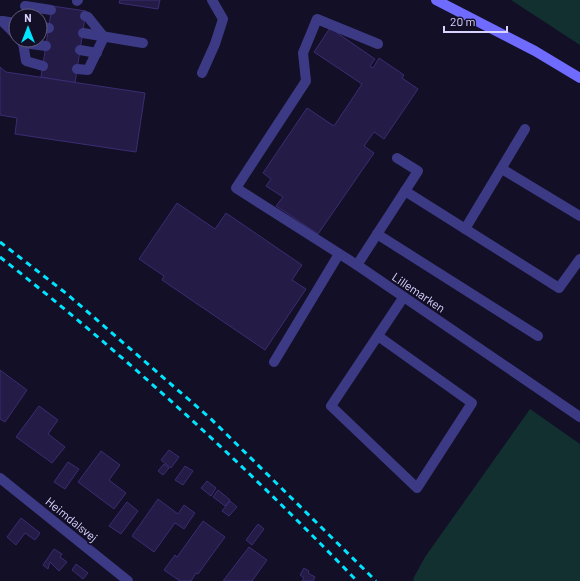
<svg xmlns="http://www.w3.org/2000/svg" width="580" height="581" font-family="Barlow,sans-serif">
<rect width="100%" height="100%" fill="#130f26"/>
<g fill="#12302f">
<path d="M 511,0 L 580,0 L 580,45 Z"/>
<path d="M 530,409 L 580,444 L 580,581 L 414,581 L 413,579 L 425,557 Z"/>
</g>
<g fill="#241b47" stroke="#3b2d73">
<path d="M 120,0 L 160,0 L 158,9 L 119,3 Z"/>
<path d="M 52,6 L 86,11 L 75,83 L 41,77 Z"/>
<path d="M 330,28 L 375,59 L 370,66 L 373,68 L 379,58 L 404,75 L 402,78 L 418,89 L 384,139 L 374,132 L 364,146 L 374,153 L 318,234 L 276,206 L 283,197 L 266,186 L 271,179 L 263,173 L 307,108 L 334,126 L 362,84 L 314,52 Z"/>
<path d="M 0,67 L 6,72 L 145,93 L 136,152 L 15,134 L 17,118 L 0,115 Z"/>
<path d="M 177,203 L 215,229 L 226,213 L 302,265 L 292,280 L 306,289 L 265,350 L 162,280 L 164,276 L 139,259 Z"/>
<path d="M 0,370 L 27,390 L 5,422 L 0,419 Z"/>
<path d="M 39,406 L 58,420 L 48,434 L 65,447 L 52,463 L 16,437 Z"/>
<path d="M 169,450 L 179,457 L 171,468 L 161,460 Z"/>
<path d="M 101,451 L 120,465 L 109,480 L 126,493 L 114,509 L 78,482 Z"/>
<path d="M 68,462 L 79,469 L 65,489 L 54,482 Z"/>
<path d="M 164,464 L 169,468 L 163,475 L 158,471 Z"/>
<path d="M 185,466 L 193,471 L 183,485 L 175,480 Z"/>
<path d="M 207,481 L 216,488 L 211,496 L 201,488 Z"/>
<path d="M 218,490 L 230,500 L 225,506 L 213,497 Z"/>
<path d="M 158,499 L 178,514 L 184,505 L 195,513 L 184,529 L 175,523 L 154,552 L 132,536 Z"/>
<path d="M 230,501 L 237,507 L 229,516 L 222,511 Z"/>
<path d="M 127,502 L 138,511 L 121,534 L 109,526 Z"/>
<path d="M 21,518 L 40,533 L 35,540 L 25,533 L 16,545 L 7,537 Z"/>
<path d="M 203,521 L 225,537 L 198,574 L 196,573 L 191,581 L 180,581 L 164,570 L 175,555 L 177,557 Z"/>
<path d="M 258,524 L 264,529 L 252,545 L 246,540 Z"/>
<path d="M 249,547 L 267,560 L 252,581 L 223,581 Z"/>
<path d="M 54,549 L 62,554 L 60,557 L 67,562 L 59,571 L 50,562 L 48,569 L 43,565 Z"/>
<path d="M 76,564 L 88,573 L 83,579 L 72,570 Z"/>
<path d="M 304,568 L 309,571 L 308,573 L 315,577 L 313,581 L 302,581 L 304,578 L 300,575 Z"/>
</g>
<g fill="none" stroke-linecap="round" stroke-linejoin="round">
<g stroke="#3d3a85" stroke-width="10">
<path d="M 77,1 L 78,0"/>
<path d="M 25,6 L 51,10"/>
<path d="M 2,21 L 16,35"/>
<path d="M 2,21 L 16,23"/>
<path d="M 40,27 L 49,28"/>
<path d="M 83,33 L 143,43"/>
<path d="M 20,40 L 23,43 L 46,46"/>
<path d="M 23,43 L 26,61 L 43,66"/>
<path d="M 80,50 L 97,53"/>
<path d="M 77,69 L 88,70 L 104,37 L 88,17 L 85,16"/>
<path d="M 202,73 L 215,44 L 223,19 L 212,0"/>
<path d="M 502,169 L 580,216"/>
<path d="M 405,191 L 559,288 L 580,259"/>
<path d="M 465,229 L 525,129"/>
<path d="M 377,234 L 538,336"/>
<path d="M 357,265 L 236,188 L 306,81 L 303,53 L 317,19 L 378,44"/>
<path d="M 378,336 L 472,403 L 417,488 L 331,406 L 403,298"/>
<path d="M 274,362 L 339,254"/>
</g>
<g stroke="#3d3a85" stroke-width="10">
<path d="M 397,158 L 418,171 L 357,265 L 580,417"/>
<path d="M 0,478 L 128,581"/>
</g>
<path stroke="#6f6bff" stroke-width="10" d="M 436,0 L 535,51 L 580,78"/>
<g stroke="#00e5ff" stroke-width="3" stroke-dasharray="6 5" stroke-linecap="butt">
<path d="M 0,242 L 67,294 L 210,418 L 376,581"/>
<path d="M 0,257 C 127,357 245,465 357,581"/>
</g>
</g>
<g text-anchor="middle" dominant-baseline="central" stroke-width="4" stroke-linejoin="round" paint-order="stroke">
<g font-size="12" fill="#d9d4ff" stroke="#130f26">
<text transform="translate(419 292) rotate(34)">Lillemarken</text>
<text transform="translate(72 519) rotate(39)">Heimdalsvej</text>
</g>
</g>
<g transform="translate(28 28)"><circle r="19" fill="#130f26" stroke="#625e7d"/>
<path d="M0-3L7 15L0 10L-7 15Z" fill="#00e5ff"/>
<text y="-6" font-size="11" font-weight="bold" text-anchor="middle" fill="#d9d4ff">N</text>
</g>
<path d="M444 26v6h63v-6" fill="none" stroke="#d9d4ff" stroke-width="2"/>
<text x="450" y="26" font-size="12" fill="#d9d4ff" stroke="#130f26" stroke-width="3" paint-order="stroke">20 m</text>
</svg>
